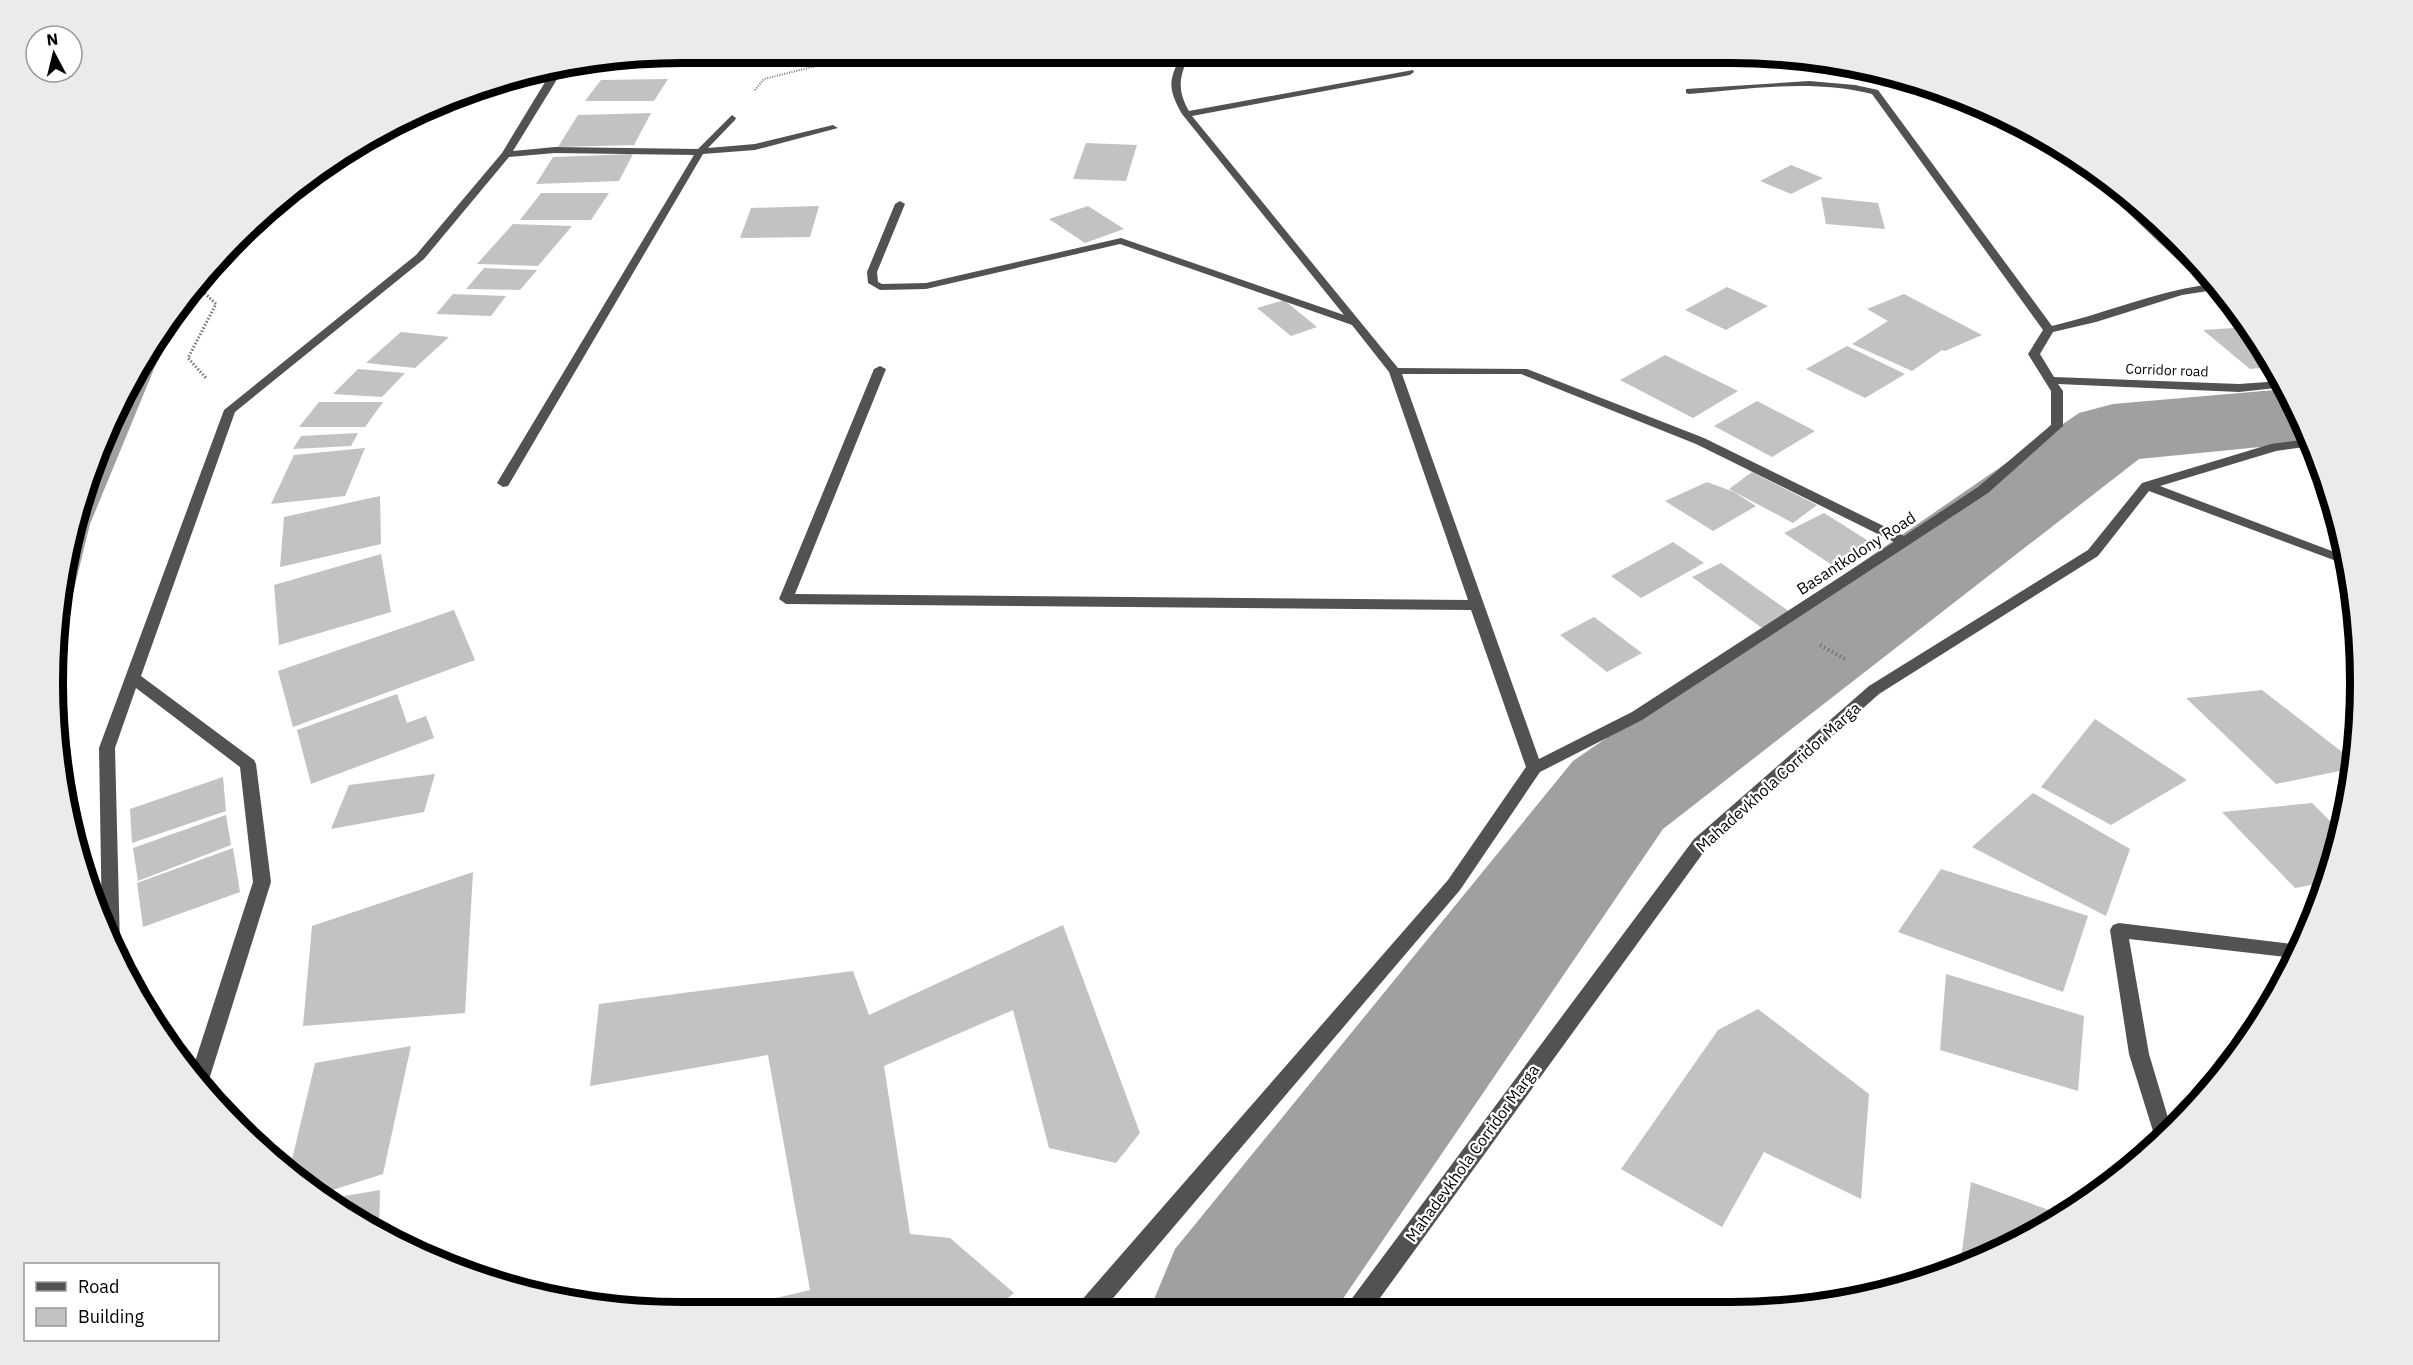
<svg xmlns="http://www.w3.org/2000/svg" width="2413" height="1365" font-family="'IBM Plex Sans',sans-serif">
<rect width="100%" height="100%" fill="#fff"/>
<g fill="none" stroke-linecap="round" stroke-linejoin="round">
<path fill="#a0a0a0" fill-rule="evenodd" d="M 175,312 L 179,316 L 154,369 L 90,524 L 66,622 L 64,626 L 57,628 L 58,601 L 74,521 L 138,369 L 159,332 Z"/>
<path fill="#a0a0a0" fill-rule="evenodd" d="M 2286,389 L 2296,404 L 2310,442 L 2139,459 L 1663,829 L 1336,1309 L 1150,1309 L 1175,1249 L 1573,761 L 2079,413 L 2113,404 Z"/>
</g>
<g fill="#c2c2c2">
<path d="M 668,79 L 654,101 L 585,101 L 601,80 Z"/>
<path d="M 651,113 L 634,145 L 558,147 L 578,115 Z"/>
<path d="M 1086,143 L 1137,145 L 1126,181 L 1073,179 Z"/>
<path d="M 633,154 L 619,181 L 536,184 L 553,157 Z"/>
<path d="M 1791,165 L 1823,178 L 1791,194 L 1760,181 Z"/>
<path d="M 2118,189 L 2146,209 L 2149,212 L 2132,212 Z"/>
<path d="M 541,193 L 609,193 L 591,220 L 520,220 Z"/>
<path d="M 1821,197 L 1878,203 L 1885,229 L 1826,224 Z"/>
<path d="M 819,206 L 810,237 L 740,238 L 751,208 Z"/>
<path d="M 1088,206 L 1124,229 L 1085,243 L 1049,219 Z"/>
<path d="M 513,224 L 572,226 L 538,266 L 477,264 Z"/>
<path d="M 484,268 L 537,270 L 520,290 L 466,289 Z"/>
<path d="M 1727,287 L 1768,306 L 1726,330 L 1685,310 Z"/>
<path d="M 453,294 L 506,296 L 491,316 L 436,314 Z"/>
<path d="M 1904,294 L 1982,335 L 1945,351 L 1942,350 L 1912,371 L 1852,344 L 1888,321 L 1867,309 Z"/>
<path d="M 1284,300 L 1317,327 L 1291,336 L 1257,308 Z"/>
<path d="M 2248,327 L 2258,343 L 2272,367 L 2250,369 L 2203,330 Z"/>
<path d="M 401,332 L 449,337 L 415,368 L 366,363 Z"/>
<path d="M 1847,346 L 1905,374 L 1865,398 L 1806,369 Z"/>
<path d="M 1665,355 L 1738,391 L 1693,418 L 1620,380 Z"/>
<path d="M 358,369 L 405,373 L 382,397 L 333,394 Z"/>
<path d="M 1757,401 L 1815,431 L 1772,457 L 1714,426 Z"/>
<path d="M 319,402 L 383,402 L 365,427 L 299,427 Z"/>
<path d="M 358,433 L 351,446 L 293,449 L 301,436 Z"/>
<path d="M 365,448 L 345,496 L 271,504 L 294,455 Z"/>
<path d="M 1752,472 L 1817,505 L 1793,523 L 1729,489 Z"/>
<path d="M 1707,482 L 1734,492 L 1756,506 L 1713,531 L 1665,501 Z"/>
<path d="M 380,496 L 381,544 L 280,567 L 284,517 Z"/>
<path d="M 1824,513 L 1875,545 L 1835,567 L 1784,533 Z"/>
<path d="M 1673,542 L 1704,563 L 1641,598 L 1611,576 Z"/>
<path d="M 381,554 L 391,612 L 279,645 L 274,585 Z"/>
<path d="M 1721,563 L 1790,612 L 1762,628 L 1692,577 Z"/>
<path d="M 454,610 L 475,660 L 293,727 L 278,671 Z"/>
<path d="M 1594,617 L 1642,653 L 1607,672 L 1560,635 Z"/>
<path d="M 2262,690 L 2355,762 L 2354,768 L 2276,784 L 2186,698 Z"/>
<path d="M 397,694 L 407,723 L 426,716 L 434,738 L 311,784 L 297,730 Z"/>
<path d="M 2095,719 L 2187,780 L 2111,825 L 2041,787 Z"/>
<path d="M 435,774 L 424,812 L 331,829 L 349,785 Z"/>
<path d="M 223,777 L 226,811 L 132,843 L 130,809 Z"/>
<path d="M 2033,793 L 2130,849 L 2106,916 L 1972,847 Z"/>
<path d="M 2312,803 L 2340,831 L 2328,882 L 2295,888 L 2222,812 Z"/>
<path d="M 226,815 L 231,845 L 138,881 L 133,848 Z"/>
<path d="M 233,848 L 240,892 L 143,927 L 137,883 Z"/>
<path d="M 1941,869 L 2088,916 L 2063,992 L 1898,932 Z"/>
<path d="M 473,872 L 465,1013 L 303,1026 L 312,926 Z"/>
<path d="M 1063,925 L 1140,1133 L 1116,1163 L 1049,1148 L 1013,1010 L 884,1066 L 910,1234 L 950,1238 L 1014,1293 L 994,1310 L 721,1311 L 810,1290 L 768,1055 L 590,1086 L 599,1004 L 853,971 L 869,1015 Z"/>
<path d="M 1946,974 L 2084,1016 L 2078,1091 L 1940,1050 Z"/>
<path d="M 1758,1009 L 1869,1094 L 1861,1199 L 1764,1152 L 1722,1227 L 1621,1169 L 1718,1030 Z"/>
<path d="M 411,1046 L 383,1174 L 320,1194 L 289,1172 L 315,1063 Z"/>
<path d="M 1971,1182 L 2063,1215 L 1960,1266 Z"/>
<path d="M 380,1190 L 379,1233 L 367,1228 L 327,1199 Z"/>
</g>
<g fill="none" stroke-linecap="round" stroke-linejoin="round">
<path stroke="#747474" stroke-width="2" stroke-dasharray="1 1.5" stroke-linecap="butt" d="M 755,90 L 764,79 L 852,57"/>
<path stroke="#747474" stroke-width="3" stroke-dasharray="1.5 2" stroke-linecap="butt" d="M 197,286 L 216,304 L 188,358 L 206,378"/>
<path stroke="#747474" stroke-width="4" stroke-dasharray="1.5 3" stroke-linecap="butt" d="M 1820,645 L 1845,659"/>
<g fill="#525252" fill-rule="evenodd">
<path d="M 1181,56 L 1189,56 C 1179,77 1177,90 1189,111 L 1413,70 L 1414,72 L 1410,75 L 1192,116 L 1398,368 L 1527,369 L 1704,438 L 1904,536 L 1978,487 L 2051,425 L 2051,391 L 2028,354 L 2043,330 L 1872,94 C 1812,79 1749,89 1689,94 L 1686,93 L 1686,89 L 1809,81 L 1855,85 L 1878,90 L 2052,326 C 2103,314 2152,293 2204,285 L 2076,163 L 2076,159 L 2101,177 L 2221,289 L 2182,295 L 2096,322 L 2053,332 L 2040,354 L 2054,377 L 2239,384 L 2281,381 L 2285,387 L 2239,392 L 2058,384 L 2063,391 L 2063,426 L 1988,493 L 1642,720 L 1540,772 L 1460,890 L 1103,1310 L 1077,1310 L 1080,1302 L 1448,880 L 1526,767 L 1471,610 L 786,604 L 779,599 L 874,369 L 880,366 L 886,369 L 795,594 L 1468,600 L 1389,372 L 1352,325 L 1120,244 L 926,289 L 880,290 L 868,283 L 867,272 L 895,204 L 900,201 L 905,204 L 877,272 L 878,282 L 882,284 L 926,283 L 1121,238 L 1344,315 L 1182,114 C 1168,89 1168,81 1181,56 ZM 1402,374 L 1521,374 L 1696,444 L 1894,542 L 1632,712 L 1539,759 Z"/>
<path d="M 561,67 L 556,81 L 513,151 L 555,147 L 698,149 L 732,115 L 736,118 L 735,120 L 708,148 L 755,144 L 833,125 L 838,128 L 755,150 L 703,154 L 508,486 L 503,487 L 497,483 L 694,155 L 555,153 L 509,157 L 424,259 L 235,412 L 141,676 L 254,760 L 256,764 L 271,882 L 208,1083 L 203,1090 L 191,1074 L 253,882 L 240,767 L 136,688 L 115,748 L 120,946 L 115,952 L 102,926 L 99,748 L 224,410 L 416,255 L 502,153 L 553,69 Z"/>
<path d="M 2309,439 L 2312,446 L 2276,451 L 2160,486 L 2345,556 L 2347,565 L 2149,491 L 2098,556 L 1879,694 L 1706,849 L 1372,1309 L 1347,1309 L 1350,1301 L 1694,839 L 1869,686 L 2088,550 L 2142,483 L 2271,444 Z"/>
<path d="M 2119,923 L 2300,945 L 2294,958 L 2129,939 L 2149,1054 L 2172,1131 L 2157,1144 L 2129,1054 L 2110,930 L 2113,925 Z"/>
</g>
</g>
<g text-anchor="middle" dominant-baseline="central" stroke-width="4.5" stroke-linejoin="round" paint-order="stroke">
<g font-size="14" fill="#000" stroke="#fff">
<text transform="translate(2167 370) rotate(2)">Corridor road</text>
</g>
<g font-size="16" fill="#000" stroke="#fff">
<text transform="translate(1856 553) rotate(-33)">Basantkolony Road</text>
<text transform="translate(1778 777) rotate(-42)">Mahadevkhola Corridor Marga</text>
<text transform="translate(1472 1153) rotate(-54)">Mahadevkhola Corridor Marga</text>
</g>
</g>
<path d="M0 0H2413V1365H0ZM682 63H1731A619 619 0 0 1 2350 682V683A619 619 0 0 1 1731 1302H682A619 619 0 0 1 63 683V682A619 619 0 0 1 682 63Z" fill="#ebebeb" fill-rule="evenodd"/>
<path fill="none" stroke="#000" stroke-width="8" d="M682 63H1731A619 619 0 0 1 2350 682V683A619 619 0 0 1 1731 1302H682A619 619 0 0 1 63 683V682A619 619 0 0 1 682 63Z"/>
<rect x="24" y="1263" width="195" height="78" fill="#ffffff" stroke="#999999" stroke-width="1.5"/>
<rect x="36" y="1282" width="30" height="9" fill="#525252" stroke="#999999" stroke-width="1.5"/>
<text x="78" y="1293" font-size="18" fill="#000000">Road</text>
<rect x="36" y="1308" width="30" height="18" fill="#c2c2c2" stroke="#999999" stroke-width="1.5"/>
<text x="78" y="1323" font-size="18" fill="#000000">Building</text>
<g transform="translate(54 54) rotate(353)"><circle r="28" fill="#ffffff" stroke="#999999" stroke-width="1.5"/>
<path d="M0-4.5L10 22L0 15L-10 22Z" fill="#000000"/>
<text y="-9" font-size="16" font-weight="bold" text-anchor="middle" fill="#000000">N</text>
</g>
</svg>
